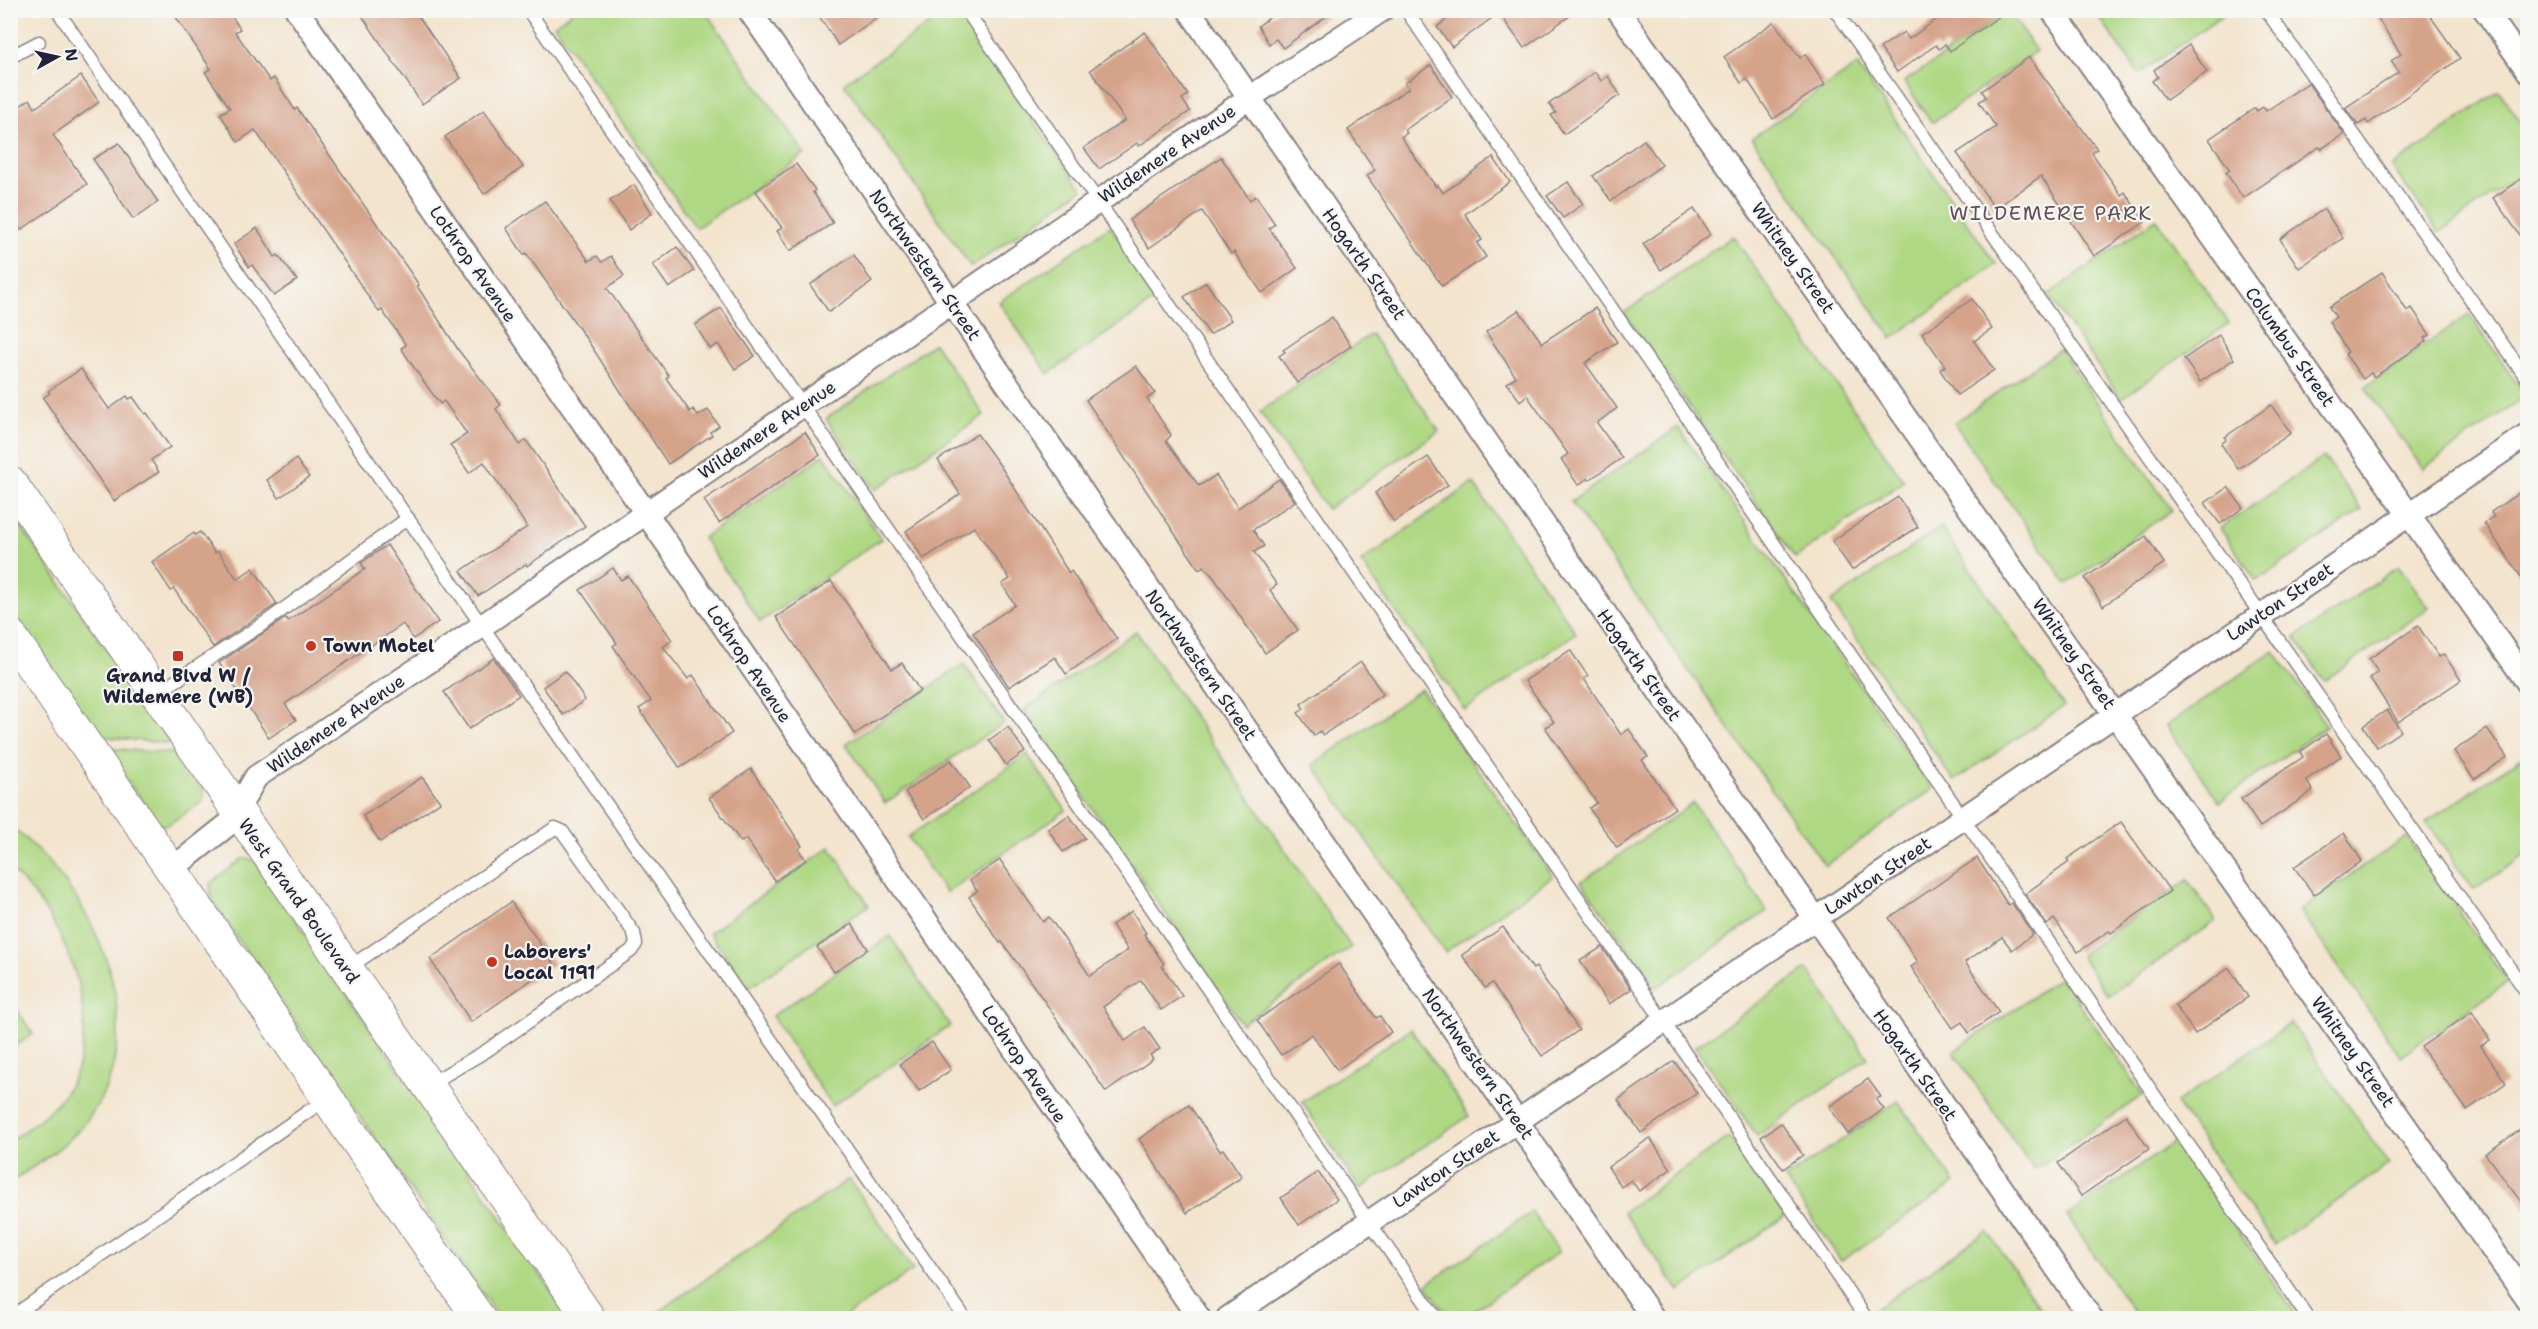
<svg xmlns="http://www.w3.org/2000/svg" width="2538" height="1329" font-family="'Shantell Sans',sans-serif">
<rect width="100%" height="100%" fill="#f6f6f2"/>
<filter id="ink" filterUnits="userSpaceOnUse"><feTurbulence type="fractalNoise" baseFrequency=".0167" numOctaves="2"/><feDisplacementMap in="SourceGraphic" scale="12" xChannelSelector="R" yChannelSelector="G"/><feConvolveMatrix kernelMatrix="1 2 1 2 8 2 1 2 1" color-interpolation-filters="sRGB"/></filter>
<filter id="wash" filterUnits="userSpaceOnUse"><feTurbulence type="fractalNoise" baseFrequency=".008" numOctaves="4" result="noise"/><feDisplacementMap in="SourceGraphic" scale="24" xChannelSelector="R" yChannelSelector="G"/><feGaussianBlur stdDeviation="1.35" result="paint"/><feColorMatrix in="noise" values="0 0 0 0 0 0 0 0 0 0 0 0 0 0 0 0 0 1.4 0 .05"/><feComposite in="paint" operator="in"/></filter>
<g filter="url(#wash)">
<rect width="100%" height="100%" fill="#f3e4cd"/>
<g fill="#afd884" stroke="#687d60" stroke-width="1.5">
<path d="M 575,10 L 705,11 L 805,154 L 696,228 L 554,25 Z"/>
<path d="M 948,11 L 956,11 L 1082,189 L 971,267 L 844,83 Z"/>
<path d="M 2009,11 L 2036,51 L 1932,123 L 1904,82 Z"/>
<path d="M 2095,11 L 2228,11 L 2139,74 Z"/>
<path d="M 1857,65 L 1996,264 L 1892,338 L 1752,138 Z"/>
<path d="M 2499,91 L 2527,131 L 2527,170 L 2439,233 L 2392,167 Z"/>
<path d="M 2156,219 L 2229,323 L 2121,399 L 2048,295 Z"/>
<path d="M 1110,226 L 1158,298 L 1048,374 L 999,302 Z"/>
<path d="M 1733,236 L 1904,481 L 1795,558 L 1624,313 Z"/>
<path d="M 2469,314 L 2526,396 L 2423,469 L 2365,387 Z"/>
<path d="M 1371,334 L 1439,431 L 1327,509 L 1260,412 Z"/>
<path d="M 934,343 L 984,415 L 875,490 L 826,419 Z"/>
<path d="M 2060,349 L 2172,510 L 2067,584 L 1954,423 Z"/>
<path d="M 1678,427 L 1933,789 L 1825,866 L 1571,502 Z"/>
<path d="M 824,455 L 881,539 L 760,622 L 703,538 Z"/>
<path d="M 2324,457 L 2362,510 L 2256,581 L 2220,528 Z"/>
<path d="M 1473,483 L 1576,633 L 1465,710 L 1361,562 Z"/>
<path d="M 10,511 L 172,744 L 98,736 L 11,610 Z"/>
<path d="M 1941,527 L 2064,706 L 1954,781 L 1831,602 Z"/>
<path d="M 2399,566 L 2429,608 L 2324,681 L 2295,638 Z"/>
<path d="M 1136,631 L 1351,947 L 1242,1024 L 1024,710 Z"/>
<path d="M 2274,651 L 2327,726 L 2219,802 L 2166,726 Z"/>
<path d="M 964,664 L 1004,723 L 885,803 L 846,744 Z"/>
<path d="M 1421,689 L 1553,876 L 1445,952 L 1313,765 Z"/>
<path d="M 102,748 L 181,754 L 204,790 L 202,802 L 169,824 L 161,826 Z"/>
<path d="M 1027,754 L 1066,810 L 946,893 L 908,837 Z"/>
<path d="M 2527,754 L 2527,854 L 2474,890 L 2426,822 Z"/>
<path d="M 1693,803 L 1767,911 L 1656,988 L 1581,882 Z"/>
<path d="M 10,826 C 93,888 158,1024 88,1119 C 68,1146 38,1163 11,1182 L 11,1140 C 32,1125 54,1112 68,1088 C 108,1021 65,918 11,870 Z"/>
<path d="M 2407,837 L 2508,982 L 2400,1056 L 2299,910 Z"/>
<path d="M 830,847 L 869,905 L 749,988 L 709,933 Z"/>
<path d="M 247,858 L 255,861 L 570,1318 L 499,1318 L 215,906 L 211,896 L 210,884 L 242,859 Z"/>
<path d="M 2188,880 L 2216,921 L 2108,996 L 2080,955 Z"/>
<path d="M 890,936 L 950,1026 L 832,1106 L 772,1016 Z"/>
<path d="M 1807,969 L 1868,1058 L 1757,1136 L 1695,1047 Z"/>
<path d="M 2061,977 L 2143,1095 L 2034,1170 L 1953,1052 Z"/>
<path d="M 11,1001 L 33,1034 L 11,1049 L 10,1049 Z"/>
<path d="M 2291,1023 L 2389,1164 L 2275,1244 L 2176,1103 Z"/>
<path d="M 1411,1029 L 1469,1116 L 1360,1189 L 1302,1102 Z"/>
<path d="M 1898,1101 L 1955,1183 L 1841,1261 L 1785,1179 Z"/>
<path d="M 1729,1137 L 1785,1216 L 1679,1291 L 1623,1212 Z"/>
<path d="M 2176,1141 L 2294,1312 L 2298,1318 L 2138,1318 L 2067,1216 Z"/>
<path d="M 849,1179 L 913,1270 L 843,1318 L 650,1318 Z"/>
<path d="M 1532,1212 L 1559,1252 L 1463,1318 L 1449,1318 L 1426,1285 Z"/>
<path d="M 1987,1231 L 2047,1318 L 1878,1318 L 1873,1311 Z"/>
</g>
<g id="blocks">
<g fill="#d5a38a">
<path d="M 171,10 L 228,10 L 240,29 L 235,32 L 270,81 L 274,78 L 295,110 L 297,108 L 419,285 L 417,286 L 459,351 L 501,405 L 496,409 L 520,445 L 526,440 L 585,526 L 527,566 L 526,564 L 478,596 L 461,571 L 527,527 L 484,462 L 469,473 L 450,445 L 467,434 L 444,401 L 440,404 L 419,375 L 401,348 L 406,345 L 382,310 L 379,312 L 255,130 L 238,142 L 220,114 L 230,108 L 205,72 L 211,69 Z"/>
<path d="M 358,10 L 414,10 L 461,78 L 422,104 Z"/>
<path d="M 815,10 L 887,10 L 838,45 Z"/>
<path d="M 1280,10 L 1335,10 L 1283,48 L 1276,39 L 1269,44 L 1258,26 Z"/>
<path d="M 1459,10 L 1578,10 L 1524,48 L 1499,13 L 1452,47 L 1437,27 Z"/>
<path d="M 1950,10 L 2008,10 L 1950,51 L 1945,44 L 1939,49 L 1936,45 L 1897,72 L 1880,48 L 1904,32 L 1909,39 Z"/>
<path d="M 2372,10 L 2426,10 L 2460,58 L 2368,124 L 2366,120 L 2358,125 L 2345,108 L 2399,72 L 2391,61 L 2401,54 Z"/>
<path d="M 1774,22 L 1800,58 L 1805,54 L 1825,84 L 1773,119 L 1747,79 L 1741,83 L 1724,57 Z"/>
<path d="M 1145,32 L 1188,95 L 1182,99 L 1190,111 L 1139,146 L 1137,143 L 1099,169 L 1084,148 L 1125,120 L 1090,70 Z"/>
<path d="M 2189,45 L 2207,72 L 2166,100 L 2152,81 L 2158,77 L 2154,70 Z"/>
<path d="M 2029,57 L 2097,149 L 2092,153 L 2121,195 L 2125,192 L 2145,222 L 2094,256 L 2041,176 L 1995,209 L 1957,153 L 1996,127 L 1979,102 L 1986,97 L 1982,91 Z"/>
<path d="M 1431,65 L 1452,97 L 1405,130 L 1407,133 L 1401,137 L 1436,187 L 1438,185 L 1443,193 L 1493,157 L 1510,182 L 1465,214 L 1482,240 L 1477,243 L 1486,257 L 1442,286 L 1367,176 L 1375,170 L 1348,130 L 1409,88 L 1405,83 Z"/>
<path d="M 1595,72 L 1601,81 L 1608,76 L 1620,95 L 1564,134 L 1551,115 L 1556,113 L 1549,104 Z"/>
<path d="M 81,76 L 99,102 L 53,135 L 87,184 L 21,230 L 10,214 L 10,113 L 30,99 L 35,108 Z"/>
<path d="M 2308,83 L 2344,134 L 2321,149 L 2319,147 L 2243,198 L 2226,173 L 2230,170 L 2209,139 L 2255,108 L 2257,111 L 2263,107 L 2266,111 Z"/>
<path d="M 484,110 L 523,167 L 484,194 L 445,137 Z"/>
<path d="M 1644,140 L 1662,165 L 1611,201 L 1593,176 Z"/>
<path d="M 119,143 L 158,202 L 133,219 L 93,159 Z"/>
<path d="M 1221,157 L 1250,200 L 1256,196 L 1275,224 L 1269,228 L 1297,268 L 1262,293 L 1234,252 L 1231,254 L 1202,211 L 1149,248 L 1129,220 Z"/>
<path d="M 796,164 L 815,190 L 813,192 L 833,223 L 790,251 L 777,231 L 782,228 L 756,191 Z"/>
<path d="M 2528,174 L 2528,246 L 2493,198 Z"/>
<path d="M 1568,182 L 1583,204 L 1563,218 L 1547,196 Z"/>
<path d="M 634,185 L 652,213 L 629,230 L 610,201 Z"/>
<path d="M 545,201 L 589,261 L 597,256 L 602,262 L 611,256 L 624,276 L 607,288 L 669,376 L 666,378 L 690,412 L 693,409 L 698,416 L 708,410 L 719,426 L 710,432 L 712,435 L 668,464 L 590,344 L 526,253 L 524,255 L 506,228 Z"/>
<path d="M 1694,209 L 1711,234 L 1661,270 L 1643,244 Z"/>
<path d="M 2324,209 L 2343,238 L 2299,268 L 2280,239 Z"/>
<path d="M 257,228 L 275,257 L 278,255 L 297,280 L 274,296 L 252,265 L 249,267 L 234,244 Z"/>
<path d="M 677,247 L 694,271 L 669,288 L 653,265 Z"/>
<path d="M 854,255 L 872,282 L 829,312 L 810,285 Z"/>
<path d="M 2382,272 L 2407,311 L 2412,308 L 2430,335 L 2425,338 L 2427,341 L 2374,377 L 2371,373 L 2363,379 L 2345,354 L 2348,352 L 2329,322 L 2336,317 L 2329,307 Z"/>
<path d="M 1206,282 L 1231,320 L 1210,335 L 1184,297 Z"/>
<path d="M 1972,299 L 1992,329 L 1974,341 L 1994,370 L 1957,395 L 1940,370 L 1945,366 L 1922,333 Z"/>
<path d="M 721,308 L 755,356 L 735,369 L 718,344 L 710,349 L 695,325 Z"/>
<path d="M 1595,308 L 1617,342 L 1585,363 L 1617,408 L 1597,423 L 1622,458 L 1589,480 L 1588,478 L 1578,485 L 1561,459 L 1568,454 L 1527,395 L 1520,401 L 1507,383 L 1516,377 L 1486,332 L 1519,310 L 1542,343 Z"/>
<path d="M 1332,317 L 1351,346 L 1297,383 L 1279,356 L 1285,352 L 1283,350 Z"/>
<path d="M 2219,335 L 2234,359 L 2200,382 L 2184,359 Z"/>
<path d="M 1136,366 L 1155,393 L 1147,399 L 1171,435 L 1166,441 L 1199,486 L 1216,475 L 1238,508 L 1279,479 L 1295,501 L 1253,530 L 1264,546 L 1254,552 L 1277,585 L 1270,590 L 1298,630 L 1265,653 L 1215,579 L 1204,566 L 1199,569 L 1179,540 L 1086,400 Z"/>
<path d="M 81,369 L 109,409 L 127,396 L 129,399 L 133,397 L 145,414 L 147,413 L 170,447 L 151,460 L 159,472 L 114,501 L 43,398 L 50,393 L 48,391 Z"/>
<path d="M 2271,405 L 2291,433 L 2238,469 L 2221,444 L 2226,440 L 2225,437 Z"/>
<path d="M 805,432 L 820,455 L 719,523 L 704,500 Z"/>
<path d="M 977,434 L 1001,467 L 1069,573 L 1071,571 L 1117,639 L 1066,674 L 1055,657 L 1009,687 L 973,633 L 1015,605 L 1002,584 L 1010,579 L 974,527 L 923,559 L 906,531 L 960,494 L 938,460 Z"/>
<path d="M 1428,457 L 1448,485 L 1394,522 L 1375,493 Z"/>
<path d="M 296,459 L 309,477 L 279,498 L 267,480 Z"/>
<path d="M 2228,487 L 2243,508 L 2220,524 L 2205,503 Z"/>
<path d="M 2528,487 L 2528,587 L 2484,523 L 2494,517 L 2491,512 Z"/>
<path d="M 1898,497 L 1918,527 L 1852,570 L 1832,541 Z"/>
<path d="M 200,532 L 215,553 L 218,551 L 237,579 L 253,568 L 277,604 L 213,647 L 174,589 L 171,591 L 152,562 L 194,533 L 195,535 Z"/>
<path d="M 2146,536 L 2164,563 L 2103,606 L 2085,578 Z"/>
<path d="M 387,545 L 438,622 L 413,639 L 403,624 L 285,704 L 296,720 L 269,738 L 219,663 L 286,618 L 288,621 L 365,569 L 361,563 Z"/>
<path d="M 613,568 L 621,580 L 628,576 L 672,640 L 663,647 L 688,679 L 693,675 L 732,733 L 680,768 L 639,709 L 651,701 L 613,646 L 617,643 L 580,590 Z"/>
<path d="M 831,581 L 892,669 L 902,663 L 920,691 L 855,734 L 776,617 Z"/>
<path d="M 2418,626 L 2439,657 L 2444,654 L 2461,680 L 2398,722 L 2370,678 L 2378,672 L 2369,659 Z"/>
<path d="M 1570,650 L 1588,676 L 1584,679 L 1621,735 L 1629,729 L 1648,757 L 1642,760 L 1675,808 L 1617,848 L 1589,808 L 1597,803 L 1545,727 L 1554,722 L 1525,681 Z"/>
<path d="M 494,658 L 519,695 L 469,729 L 444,692 Z"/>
<path d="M 1361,662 L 1383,694 L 1323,735 L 1320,731 L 1314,736 L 1298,713 L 1304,709 L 1301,704 Z"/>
<path d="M 565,671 L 585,700 L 563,715 L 543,687 Z"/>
<path d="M 2387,710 L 2401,731 L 2377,747 L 2363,726 Z"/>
<path d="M 1008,727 L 1025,752 L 1006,765 L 989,740 Z"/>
<path d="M 2487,728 L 2507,757 L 2474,779 L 2454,751 Z"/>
<path d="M 2326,734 L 2341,756 L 2306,780 L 2313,791 L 2260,827 L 2241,799 L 2303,757 L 2300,752 Z"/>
<path d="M 951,760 L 970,787 L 924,819 L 905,792 Z"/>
<path d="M 751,769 L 802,846 L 798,849 L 806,860 L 775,881 L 746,839 L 741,842 L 709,798 Z"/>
<path d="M 422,777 L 440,802 L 380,842 L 363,816 Z"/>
<path d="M 1069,815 L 1085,838 L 1063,852 L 1048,829 Z"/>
<path d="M 2121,822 L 2170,891 L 2111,933 L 2109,931 L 2078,952 L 2054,919 L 2047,925 L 2025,894 L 2069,862 L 2067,859 Z"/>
<path d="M 2344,833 L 2362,861 L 2314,895 L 2294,867 Z"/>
<path d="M 1977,858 L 2008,905 L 2012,903 L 2033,934 L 2012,950 L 2002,937 L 1965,962 L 1999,1012 L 1969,1033 L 1962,1022 L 1953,1028 L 1911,967 L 1918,962 L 1889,918 Z"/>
<path d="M 1000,860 L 1043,922 L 1049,917 L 1090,976 L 1128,950 L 1112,925 L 1132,911 L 1146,933 L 1144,934 L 1164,964 L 1162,966 L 1182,996 L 1161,1010 L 1141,980 L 1103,1007 L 1125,1041 L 1145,1027 L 1160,1049 L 1150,1055 L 1153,1059 L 1106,1092 L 1045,1002 L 1002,942 L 1000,943 L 969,897 L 977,891 L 970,880 Z"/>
<path d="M 511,902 L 554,964 L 471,1022 L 430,959 Z"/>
<path d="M 852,924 L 868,949 L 834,972 L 817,947 Z"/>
<path d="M 1503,927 L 1533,969 L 1536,967 L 1579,1030 L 1542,1056 L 1492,983 L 1485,988 L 1462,955 Z"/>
<path d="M 1602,947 L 1631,989 L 1609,1004 L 1580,961 Z"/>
<path d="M 1339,964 L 1376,1018 L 1380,1016 L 1391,1032 L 1337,1070 L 1312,1034 L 1281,1055 L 1257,1020 Z"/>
<path d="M 2229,968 L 2248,997 L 2195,1034 L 2175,1005 Z"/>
<path d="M 2472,1012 L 2490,1040 L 2481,1046 L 2506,1083 L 2467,1110 L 2421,1047 Z"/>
<path d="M 932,1042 L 951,1070 L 919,1091 L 900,1064 Z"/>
<path d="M 1674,1061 L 1697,1093 L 1641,1133 L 1618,1100 Z"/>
<path d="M 1868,1079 L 1881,1097 L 1876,1099 L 1884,1109 L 1848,1134 L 1829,1107 Z"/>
<path d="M 1189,1105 L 1220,1151 L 1223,1149 L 1242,1177 L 1187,1213 L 1139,1139 Z"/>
<path d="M 2126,1115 L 2149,1149 L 2081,1196 L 2058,1163 Z"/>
<path d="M 1781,1123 L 1803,1155 L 1783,1169 L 1761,1137 Z"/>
<path d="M 2520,1130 L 2528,1141 L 2528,1211 L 2485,1154 Z"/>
<path d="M 1650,1138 L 1671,1169 L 1639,1191 L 1631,1180 L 1621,1187 L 1608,1167 Z"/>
<path d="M 1318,1172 L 1337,1199 L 1299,1225 L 1281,1198 Z"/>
</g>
</g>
</g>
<g filter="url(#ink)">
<use href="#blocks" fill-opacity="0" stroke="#8a8384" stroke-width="1.5"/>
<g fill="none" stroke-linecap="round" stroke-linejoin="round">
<defs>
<g id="service">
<path d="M 57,10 L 482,626 L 965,1318"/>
<path d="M 528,10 L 1436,1318"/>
<path d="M 966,10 L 1648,999 L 1866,1318"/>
<path d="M 1406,10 L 2308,1318"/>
<path d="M 1835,10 L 2528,994"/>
<path d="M 2266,10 L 2528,380"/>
<path d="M 10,57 L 39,42"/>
<path d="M 157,693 L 266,622 L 408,518"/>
<path d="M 348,968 L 555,828 L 562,831 L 634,933 L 636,944 L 631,951 L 486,1051 L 428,1085"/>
<path d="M 10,1318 L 326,1099"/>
</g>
<g id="minor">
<path d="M 297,10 L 646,513 L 1199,1318"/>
<path d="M 749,10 L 1653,1318"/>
<path d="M 1189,10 L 2091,1318"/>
<path d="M 1618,10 L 2528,1300"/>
<path d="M 2052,10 L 2528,683"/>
<path d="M 2485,10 L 2528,71"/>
<path d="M 172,869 L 230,823 L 256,777 L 482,626 L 1249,98 L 1382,10"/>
<path d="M 1228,1318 L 2528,434"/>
</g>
<g id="secondary">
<path d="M 10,482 L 589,1318"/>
<path d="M 10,635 C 168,862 321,1092 479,1318"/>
</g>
</defs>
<use href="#service" stroke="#8a8384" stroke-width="15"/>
<use href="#minor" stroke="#8a8384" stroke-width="26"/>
<use href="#secondary" stroke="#8a8384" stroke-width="34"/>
<use href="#service" stroke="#fff" stroke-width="12"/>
<use href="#minor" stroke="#fff" stroke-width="22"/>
<use href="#secondary" stroke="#fff" stroke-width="32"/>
</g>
</g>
<g fill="#c8321e" stroke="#f6f6f2" stroke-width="2">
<circle cx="311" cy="646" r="6"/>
<rect x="172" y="650" width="12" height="12" rx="3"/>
<circle cx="492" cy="962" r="6"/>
</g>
<g text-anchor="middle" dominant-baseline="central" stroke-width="4.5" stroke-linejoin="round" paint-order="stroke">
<g font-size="18" fill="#22223b" stroke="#f6f6f2">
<text transform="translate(1167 154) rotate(-34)">Wildemere Avenue</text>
<text transform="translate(1793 258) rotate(55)">Whitney Street</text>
<text transform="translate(473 264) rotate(55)">Lothrop Avenue</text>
<text transform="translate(1364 264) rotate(55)">Hogarth Street</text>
<text transform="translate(925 265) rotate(55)">Northwestern Street</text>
<text transform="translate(2290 347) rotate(55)">Columbus Street</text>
<text transform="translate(767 430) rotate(-34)">Wildemere Avenue</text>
<text transform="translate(2280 602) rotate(-34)">Lawton Street</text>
<text transform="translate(2074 654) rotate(55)">Whitney Street</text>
<text transform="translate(749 664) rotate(56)">Lothrop Avenue</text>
<text transform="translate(1201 665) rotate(55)">Northwestern Street</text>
<text transform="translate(1639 665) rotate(55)">Hogarth Street</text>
<text transform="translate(336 724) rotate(-34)">Wildemere Avenue</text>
<text transform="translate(1878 876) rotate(-34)">Lawton Street</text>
<text transform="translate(299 901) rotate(55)">West Grand Boulevard</text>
<text transform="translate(2353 1052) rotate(55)">Whitney Street</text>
<text transform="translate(1024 1064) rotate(56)">Lothrop Avenue</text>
<text transform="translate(1478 1064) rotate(55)">Northwestern Street</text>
<text transform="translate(1915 1065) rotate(55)">Hogarth Street</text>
<text transform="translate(1446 1169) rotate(-34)">Lawton Street</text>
</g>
<g font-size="18" font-weight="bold" fill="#22223b" stroke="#f6f6f2" text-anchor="start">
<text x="323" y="646">Town Motel</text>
<text x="178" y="676" text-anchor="middle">Grand Blvd W /<tspan x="178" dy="21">Wildemere (WB)</tspan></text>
<text x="504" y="952">Laborers'<tspan x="504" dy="21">Local 1191</tspan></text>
</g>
<g font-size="20" letter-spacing="1.5" fill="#614f57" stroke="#f6f6f2">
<text x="2051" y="213">WILDEMERE PARK</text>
</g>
</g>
<rect width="2538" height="1329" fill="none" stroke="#f6f6f2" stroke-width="36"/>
<g transform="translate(57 57) rotate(82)" stroke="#f6f6f2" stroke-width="4.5" paint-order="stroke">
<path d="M0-4.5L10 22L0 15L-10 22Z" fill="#22223b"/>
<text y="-9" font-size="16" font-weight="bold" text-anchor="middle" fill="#22223b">N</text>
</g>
</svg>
